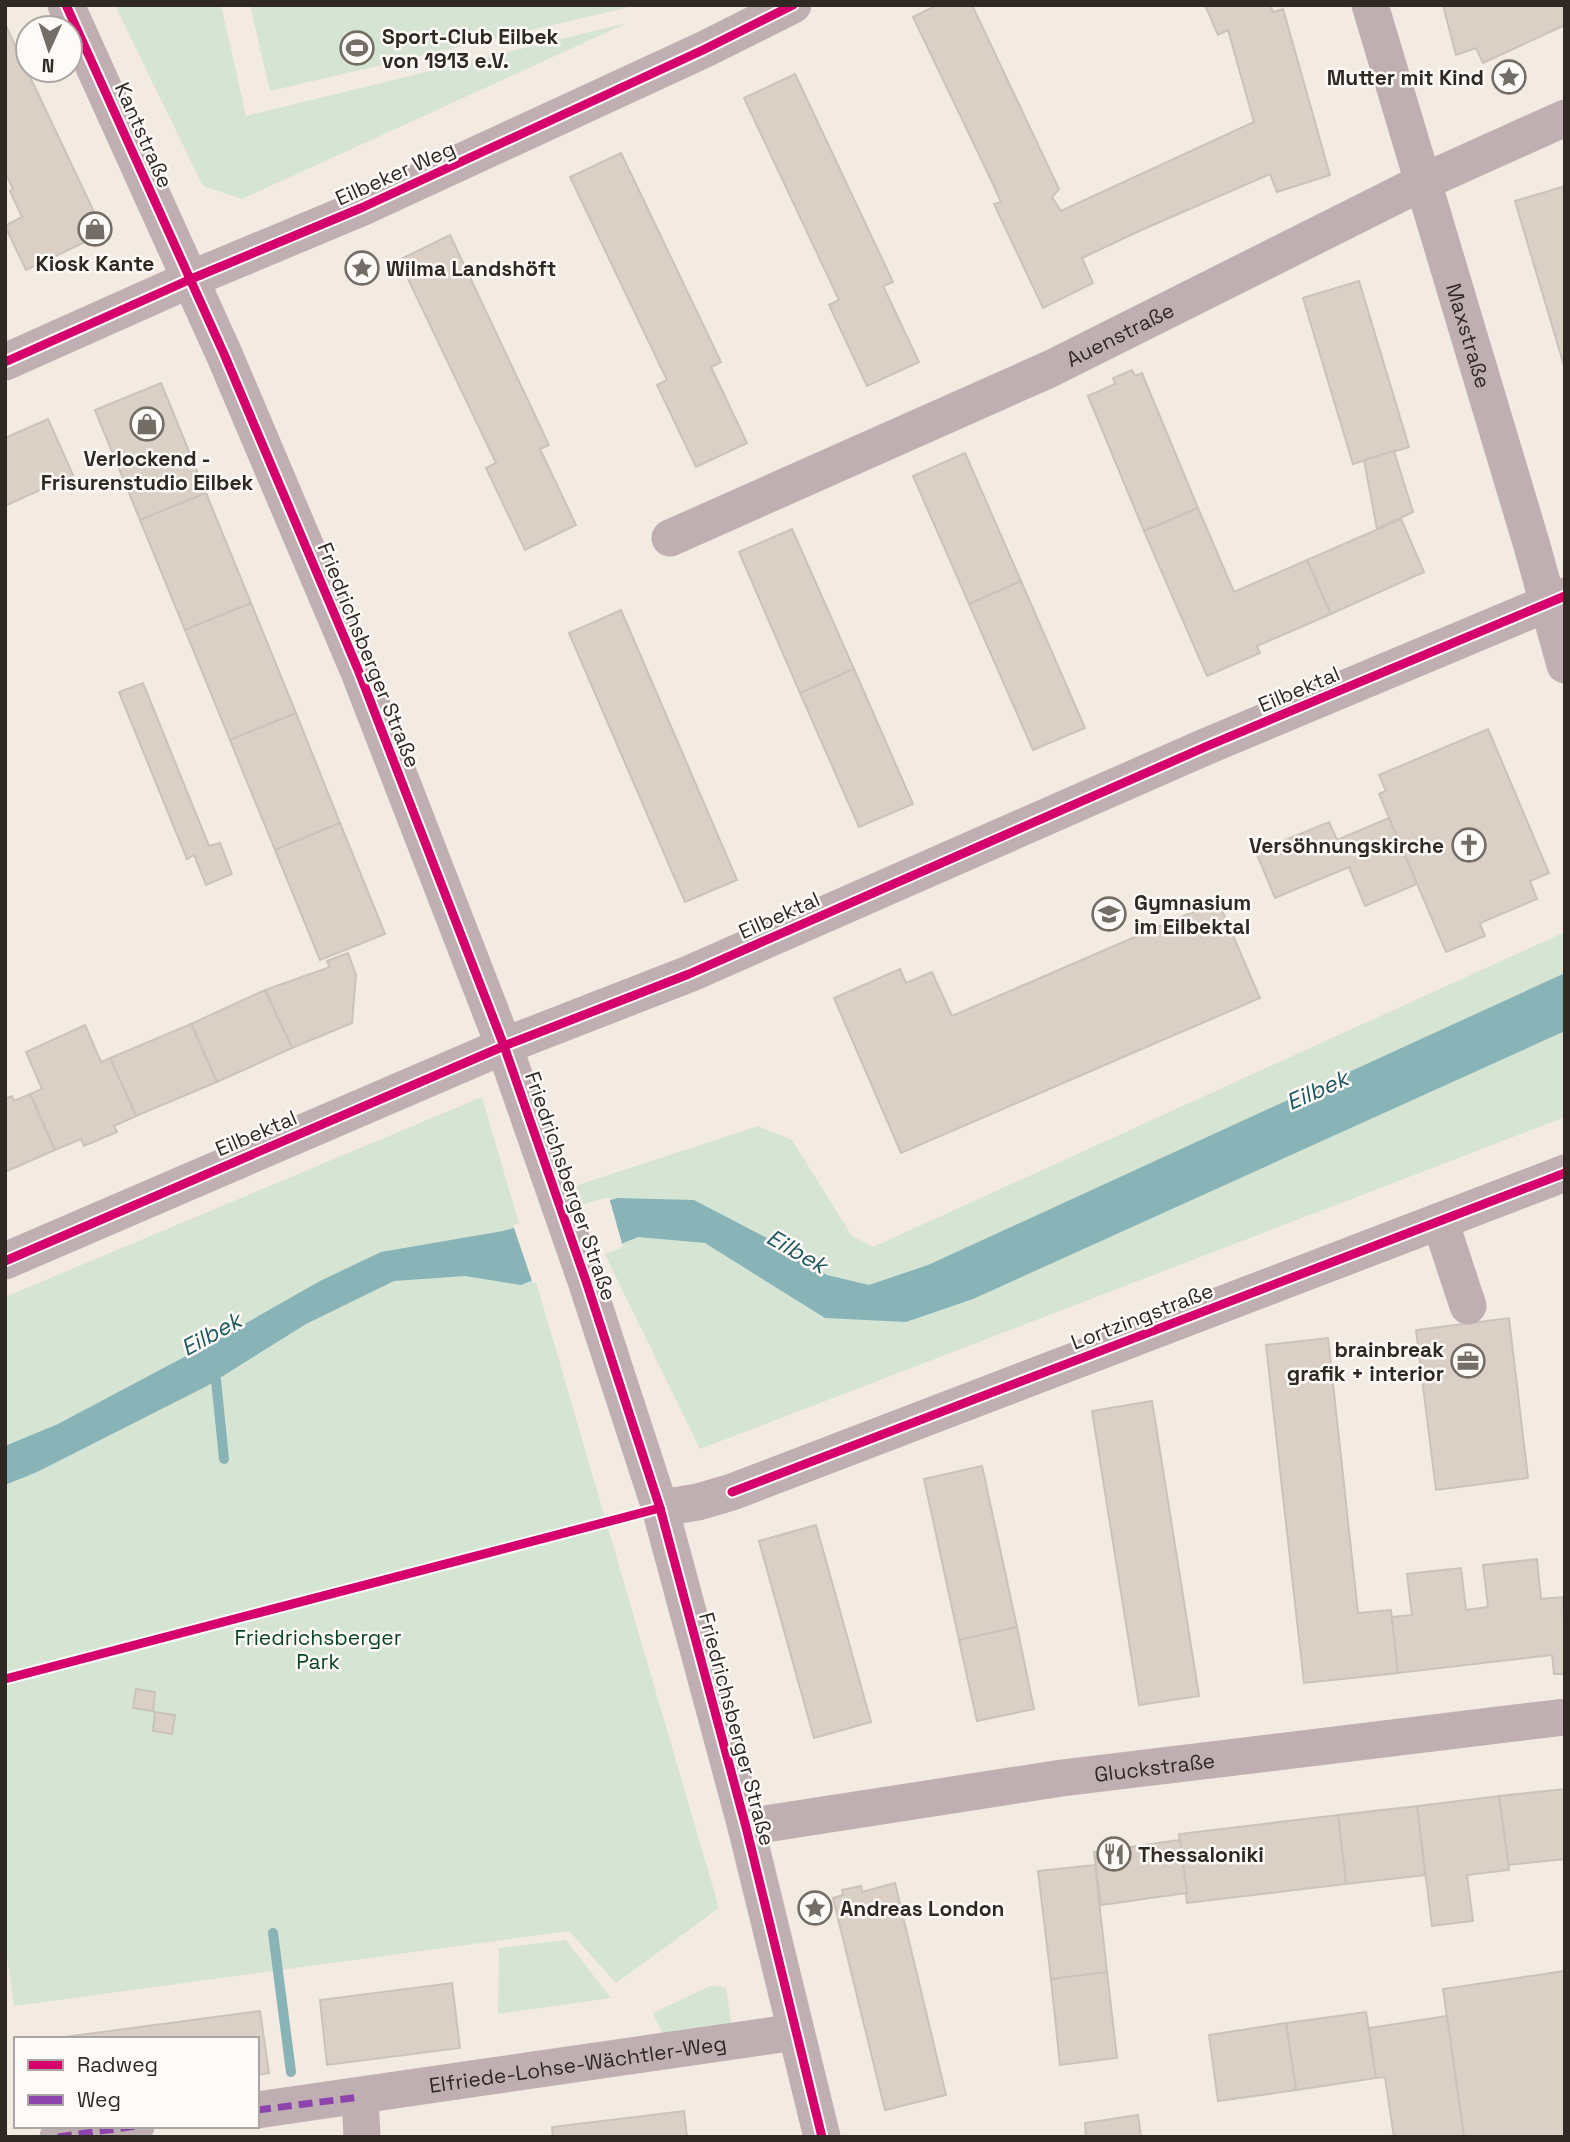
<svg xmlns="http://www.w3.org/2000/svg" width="1570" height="2142" font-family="'Space Grotesk',sans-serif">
<rect width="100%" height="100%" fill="#f3eae2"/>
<g fill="#d6e4d4">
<path d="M 115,5 L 221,5 L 246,116 L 627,23 L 242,199 L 203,186 Z"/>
<path d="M 250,5 L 638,5 L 270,91 Z"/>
<path d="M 1565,932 L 1565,1117 L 700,1449 L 572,1187 L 758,1126 L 792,1140 L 852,1236 L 873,1247 Z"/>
<path d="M 482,1097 L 719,1908 L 616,1983 L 569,1931 L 14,2006 L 5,1941 L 5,1297 Z"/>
<path d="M 566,1940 L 611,1998 L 498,2014 L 499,1948 Z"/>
<path d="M 710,1986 L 726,1987 L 731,2023 L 665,2040 L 653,2013 Z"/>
</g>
<path fill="#88b4b7" d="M 1565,973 L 1565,1031 L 973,1299 L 906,1322 L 825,1318 L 705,1243 L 638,1237 L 521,1285 L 465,1276 L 394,1281 L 306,1324 L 207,1386 L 37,1472 L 5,1485 L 5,1446 L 58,1424 L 220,1338 L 320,1281 L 381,1252 L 503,1231 L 618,1198 L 694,1200 L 767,1238 L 827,1275 L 869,1285 L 928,1265 Z"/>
<path fill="#f3eae2" d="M 609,1197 L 623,1247 L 533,1284 L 513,1225 Z"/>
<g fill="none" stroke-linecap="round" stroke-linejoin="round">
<g stroke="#88b4b7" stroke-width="10">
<path d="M 216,1380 L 224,1459"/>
<path d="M 273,1933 L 291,2072"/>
</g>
</g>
<g fill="#dbd0c5" stroke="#cac3bc" stroke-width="2">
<path d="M 937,5 L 972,5 L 1059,189 L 1052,197 L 1061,211 L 1254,122 L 1228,30 L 1218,35 L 1205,5 L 1270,5 L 1273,12 L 1283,9 L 1330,175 L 1277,192 L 1270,174 L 1137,232 L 1082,258 L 1093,283 L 1043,308 L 994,204 L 1001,202 L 993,184 L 913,17 Z"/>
<path d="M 1443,5 L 1565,5 L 1565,25 L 1483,63 L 1476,48 L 1456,55 Z"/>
<path d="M 5,24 L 104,233 L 26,270 L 5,226 L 22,217 L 10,191 L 13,189 L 5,172 Z"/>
<path d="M 795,74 L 893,282 L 883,286 L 919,362 L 867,386 L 829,305 L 839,300 L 744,98 Z"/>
<path d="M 621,153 L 721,362 L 711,367 L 747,443 L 696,467 L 657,385 L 667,380 L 570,177 Z"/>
<path d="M 1565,186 L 1565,369 L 1515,201 Z"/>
<path d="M 450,235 L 549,445 L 540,449 L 576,525 L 525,550 L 486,468 L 496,463 L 399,260 Z"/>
<path d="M 1359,281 L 1409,447 L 1353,464 L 1303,298 Z"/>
<path d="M 1132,370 L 1135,376 L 1142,373 L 1198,508 L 1144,531 L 1088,396 L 1115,384 L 1113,378 Z"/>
<path d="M 161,383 L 206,493 L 140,520 L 95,410 Z"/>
<path d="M 48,419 L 73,475 L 5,506 L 5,438 Z"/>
<path d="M 1394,451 L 1413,512 L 1377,529 L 1364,460 Z"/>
<path d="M 965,453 L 1021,581 L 969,604 L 913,476 Z"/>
<path d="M 206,493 L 251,603 L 185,630 L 140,520 Z"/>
<path d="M 1198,508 L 1234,592 L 1307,560 L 1331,614 L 1257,646 L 1260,653 L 1207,676 L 1144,531 Z"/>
<path d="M 1401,519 L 1424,572 L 1331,614 L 1307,560 Z"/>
<path d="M 792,529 L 854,669 L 800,693 L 739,552 Z"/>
<path d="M 1021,581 L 1085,728 L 1033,750 L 969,604 Z"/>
<path d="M 251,603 L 296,713 L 230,740 L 185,630 Z"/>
<path d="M 621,610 L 737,880 L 685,902 L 569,633 Z"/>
<path d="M 854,669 L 913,804 L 859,827 L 800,693 Z"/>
<path d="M 143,683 L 209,846 L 220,843 L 232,874 L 206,885 L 194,855 L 187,859 L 119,692 Z"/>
<path d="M 296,713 L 340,823 L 275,850 L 230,740 Z"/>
<path d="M 1488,729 L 1549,873 L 1530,881 L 1537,899 L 1480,923 L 1485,936 L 1446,952 L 1379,794 L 1386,791 L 1379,775 Z"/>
<path d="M 1389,818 L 1417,884 L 1365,906 L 1349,867 L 1275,898 L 1256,852 L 1329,822 L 1337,840 Z"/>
<path d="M 340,823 L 385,934 L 320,960 L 275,850 Z"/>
<path d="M 1218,901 L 1260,998 L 901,1153 L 834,998 L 900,969 L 906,983 L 932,972 L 952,1016 Z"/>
<path d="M 348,953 L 356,975 L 352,1023 L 292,1048 L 265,990 L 330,967 L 327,961 Z"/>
<path d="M 265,990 L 292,1048 L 217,1082 L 191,1024 Z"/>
<path d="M 191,1024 L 217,1082 L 136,1116 L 110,1058 Z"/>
<path d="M 85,1025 L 101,1062 L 110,1058 L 136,1116 L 114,1126 L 117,1132 L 84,1146 L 81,1139 L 55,1150 L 30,1094 L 42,1089 L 26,1052 Z"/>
<path d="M 30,1094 L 55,1150 L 5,1172 L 5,1099 L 12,1096 L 14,1101 Z"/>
<path d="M 1509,1318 L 1528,1478 L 1436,1490 L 1416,1330 Z"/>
<path d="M 1328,1338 L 1358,1613 L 1391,1610 L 1398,1673 L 1304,1683 L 1266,1345 Z"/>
<path d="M 1152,1401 L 1199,1696 L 1139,1705 L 1092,1411 Z"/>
<path d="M 982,1466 L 1017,1627 L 959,1640 L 924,1479 Z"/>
<path d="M 816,1525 L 871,1722 L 814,1738 L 759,1541 Z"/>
<path d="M 1537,1559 L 1541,1599 L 1563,1597 L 1565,1674 L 1554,1674 L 1552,1655 L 1398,1673 L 1392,1617 L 1412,1615 L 1407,1574 L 1461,1568 L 1466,1610 L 1488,1607 L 1483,1565 Z"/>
<path d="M 1017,1627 L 1034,1709 L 977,1721 L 959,1640 Z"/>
<path d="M 136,1689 L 155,1692 L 153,1711 L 133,1708 Z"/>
<path d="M 155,1712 L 175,1715 L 172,1734 L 153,1731 Z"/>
<path d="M 1565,1789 L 1565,1859 L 1508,1865 L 1499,1796 Z"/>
<path d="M 1499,1796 L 1509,1870 L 1467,1875 L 1473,1921 L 1432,1926 L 1417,1806 Z"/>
<path d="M 1417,1806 L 1425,1875 L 1346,1884 L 1338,1815 Z"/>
<path d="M 1338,1815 L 1346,1884 L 1187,1903 L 1179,1834 Z"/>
<path d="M 1180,1840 L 1187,1893 L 1101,1905 L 1094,1852 Z"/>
<path d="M 1095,1865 L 1107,1972 L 1051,1979 L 1038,1871 Z"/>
<path d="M 895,1883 L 946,2095 L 885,2110 L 833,1898 L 843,1895 L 842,1890 L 861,1886 L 862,1892 Z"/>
<path d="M 1565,1971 L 1565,2137 L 1464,2137 L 1443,1989 Z"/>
<path d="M 1107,1972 L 1117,2058 L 1060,2065 L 1051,1979 Z"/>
<path d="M 452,1983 L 460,2048 L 327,2065 L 320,2000 Z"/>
<path d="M 260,2011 L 269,2073 L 257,2075 L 257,2039 L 65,2039 L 65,2037 Z"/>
<path d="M 1366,2012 L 1376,2078 L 1296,2090 L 1286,2023 Z"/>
<path d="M 1447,2016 L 1464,2137 L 1394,2137 L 1385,2077 L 1376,2078 L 1369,2028 Z"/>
<path d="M 1286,2023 L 1296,2090 L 1218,2101 L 1209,2035 Z"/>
<path d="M 684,2111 L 687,2137 L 553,2137 L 552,2127 Z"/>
<path d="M 1138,2115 L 1141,2137 L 1086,2137 L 1085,2123 Z"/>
</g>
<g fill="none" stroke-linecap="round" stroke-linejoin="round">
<g stroke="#bfafb2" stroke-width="37">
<path d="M 66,5 L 224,354 L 359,672 L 504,1046 L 586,1281 L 660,1508 L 746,1827 L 822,2137"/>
<path id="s1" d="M 1370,5 L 1532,546 L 1565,665"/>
<path d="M 5,362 L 191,279 L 361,208 L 703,50 L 793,5"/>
<path id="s2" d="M 670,538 L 1050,369 L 1423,182 L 1565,118"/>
<path d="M 1440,1221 L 1468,1306"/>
<path d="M 5,1261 L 504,1046 L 689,974 L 1205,747 L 1565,596"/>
<path d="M 660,1508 L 698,1502 L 732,1492 L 1565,1173"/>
<path id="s3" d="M 746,1827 L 1062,1778 L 1565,1717"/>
<path d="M 360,2097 L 362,2137"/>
<path id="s4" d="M 257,2110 L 796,2032"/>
<path d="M 58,2137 L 136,2126"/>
</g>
<g stroke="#8e44ad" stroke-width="7" stroke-dasharray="14 7" stroke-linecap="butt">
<path d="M 257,2110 L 360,2097"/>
<path d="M 58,2137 L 136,2126"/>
</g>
<defs>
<g id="cycleway">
<path d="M 66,5 L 224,354 L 359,672 L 504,1046 L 586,1281 L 660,1508 L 746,1827 L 822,2137"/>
<path d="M 5,362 L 191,279 L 361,208 L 703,50 L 793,5"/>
<path d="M 5,1261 L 504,1046 L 689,974 L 1205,747 L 1565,596"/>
<path d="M 732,1492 L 1565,1173"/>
<path d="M 5,1679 L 660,1508"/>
</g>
</defs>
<use href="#cycleway" stroke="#fdfaf7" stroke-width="13"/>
<use href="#cycleway" stroke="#d6006c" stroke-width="9"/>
</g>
<defs>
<symbol id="stadium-ring" viewBox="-11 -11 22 22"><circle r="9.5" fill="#fdfaf7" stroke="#746d66" stroke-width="1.5"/><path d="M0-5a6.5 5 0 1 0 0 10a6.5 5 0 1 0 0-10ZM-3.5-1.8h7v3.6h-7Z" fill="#746d66"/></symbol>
<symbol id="sight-ring" viewBox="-11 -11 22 22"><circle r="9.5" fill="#fdfaf7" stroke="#746d66" stroke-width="1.5"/><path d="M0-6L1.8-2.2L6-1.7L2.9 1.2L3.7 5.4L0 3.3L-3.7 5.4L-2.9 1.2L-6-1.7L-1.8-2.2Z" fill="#746d66"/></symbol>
<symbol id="shop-ring" viewBox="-11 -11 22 22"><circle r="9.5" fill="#fdfaf7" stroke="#746d66" stroke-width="1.5"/><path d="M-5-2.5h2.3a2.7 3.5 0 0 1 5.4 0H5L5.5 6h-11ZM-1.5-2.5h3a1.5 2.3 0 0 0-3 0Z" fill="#746d66"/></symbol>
<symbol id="church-ring" viewBox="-11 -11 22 22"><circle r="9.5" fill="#fdfaf7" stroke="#746d66" stroke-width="1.5"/><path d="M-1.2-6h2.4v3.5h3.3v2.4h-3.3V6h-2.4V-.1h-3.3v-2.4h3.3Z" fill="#746d66"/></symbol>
<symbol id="school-ring" viewBox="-11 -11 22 22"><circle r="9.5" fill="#fdfaf7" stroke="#746d66" stroke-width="1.5"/><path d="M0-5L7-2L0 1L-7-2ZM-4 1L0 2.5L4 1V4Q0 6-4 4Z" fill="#746d66"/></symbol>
<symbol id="office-ring" viewBox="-11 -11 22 22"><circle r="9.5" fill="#fdfaf7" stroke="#746d66" stroke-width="1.5"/><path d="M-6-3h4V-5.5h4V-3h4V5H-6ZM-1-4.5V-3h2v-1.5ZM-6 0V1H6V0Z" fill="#746d66"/></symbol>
<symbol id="restaurant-ring" viewBox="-11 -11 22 22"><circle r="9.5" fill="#fdfaf7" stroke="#746d66" stroke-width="1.5"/><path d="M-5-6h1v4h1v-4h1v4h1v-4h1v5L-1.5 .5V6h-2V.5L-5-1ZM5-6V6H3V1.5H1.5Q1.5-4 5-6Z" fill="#746d66"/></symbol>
</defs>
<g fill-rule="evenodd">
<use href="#stadium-ring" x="338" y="29" width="38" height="38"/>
<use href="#sight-ring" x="1490" y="58" width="38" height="38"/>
<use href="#shop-ring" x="76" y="210" width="38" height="38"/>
<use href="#sight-ring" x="343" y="249" width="38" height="38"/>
<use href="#shop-ring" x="128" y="405" width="38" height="38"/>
<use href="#church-ring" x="1450" y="826" width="38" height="38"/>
<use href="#school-ring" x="1090" y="895" width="38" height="38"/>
<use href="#office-ring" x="1449" y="1342" width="38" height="38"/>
<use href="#restaurant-ring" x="1095" y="1835" width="38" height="38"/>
<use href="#sight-ring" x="796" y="1889" width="38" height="38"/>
</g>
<g text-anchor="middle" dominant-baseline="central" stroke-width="5" stroke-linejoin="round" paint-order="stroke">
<g font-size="21" font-weight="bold" fill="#302923" stroke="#fdfaf7" text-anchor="start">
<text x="382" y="36">Sport-Club Eilbek<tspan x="382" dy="24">von 1913 e.V.</tspan></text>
<text x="1484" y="77" text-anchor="end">Mutter mit Kind</text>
<text x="95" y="263" text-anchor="middle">Kiosk Kante</text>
<text x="386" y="268">Wilma Landshöft</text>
<text x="147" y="458" text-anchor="middle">Verlockend -<tspan x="147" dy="24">Frisurenstudio Eilbek</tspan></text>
<text x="1444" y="845" text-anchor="end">Versöhnungskirche</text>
<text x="1134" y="902">Gymnasium<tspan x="1134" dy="24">im Eilbektal</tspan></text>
<text x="1444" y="1349" text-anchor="end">brainbreak<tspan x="1444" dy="24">grafik + interior</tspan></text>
<text x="1138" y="1854">Thessaloniki</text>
<text x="840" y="1908">Andreas London</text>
</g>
<g font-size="21" fill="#302923" stroke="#fdfaf7">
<text transform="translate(144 135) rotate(66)">Kantstraße</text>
<text transform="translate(395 173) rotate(-24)">Eilbeker Weg</text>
<text stroke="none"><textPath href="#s2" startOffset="494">Auenstraße</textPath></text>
<text stroke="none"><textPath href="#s1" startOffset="345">Maxstraße</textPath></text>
<text transform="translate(369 655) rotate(68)">Friedrichsberger Straße</text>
<text transform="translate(1299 689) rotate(-23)">Eilbektal</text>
<text transform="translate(779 915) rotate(-24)">Eilbektal</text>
<text transform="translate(256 1133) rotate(-23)">Eilbektal</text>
<text transform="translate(571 1186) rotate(71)">Friedrichsberger Straße</text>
<text transform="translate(1142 1316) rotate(-21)">Lortzingstraße</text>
<text transform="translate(737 1729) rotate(75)">Friedrichsberger Straße</text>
<text stroke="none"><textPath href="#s3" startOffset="413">Gluckstraße</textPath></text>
<text stroke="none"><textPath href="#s4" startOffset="324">Elfriede-Lohse-Wächtler-Weg</textPath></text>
</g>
<g font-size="21" fill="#094425" stroke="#fdfaf7">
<text x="318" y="1637">Friedrichsberger<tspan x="318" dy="24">Park</tspan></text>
</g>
<g font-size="23" font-style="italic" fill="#20595f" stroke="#fdfaf7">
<text transform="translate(1317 1090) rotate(-24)">Eilbek</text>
<text transform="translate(797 1251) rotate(30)">Eilbek</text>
<text transform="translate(211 1334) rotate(-29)">Eilbek</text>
</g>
</g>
<rect width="1570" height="2142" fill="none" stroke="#302923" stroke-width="14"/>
<rect x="14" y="2037" width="245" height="91" fill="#fdfaf7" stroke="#aba6a2" stroke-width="2"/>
<rect x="28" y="2060" width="35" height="10" fill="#d6006c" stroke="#aba6a2" stroke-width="2"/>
<text x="77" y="2072" font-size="21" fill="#302923">Radweg</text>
<rect x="28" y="2095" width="35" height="10" fill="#8e44ad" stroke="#aba6a2" stroke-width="2"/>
<text x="77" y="2107" font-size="21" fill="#302923">Weg</text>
<g transform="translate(49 49) rotate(183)"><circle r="33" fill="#fdfaf7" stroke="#aba6a2" stroke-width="2"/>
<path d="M0-5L12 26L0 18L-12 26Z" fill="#746d66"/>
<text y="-10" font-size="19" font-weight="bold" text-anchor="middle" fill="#302923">N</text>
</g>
</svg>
